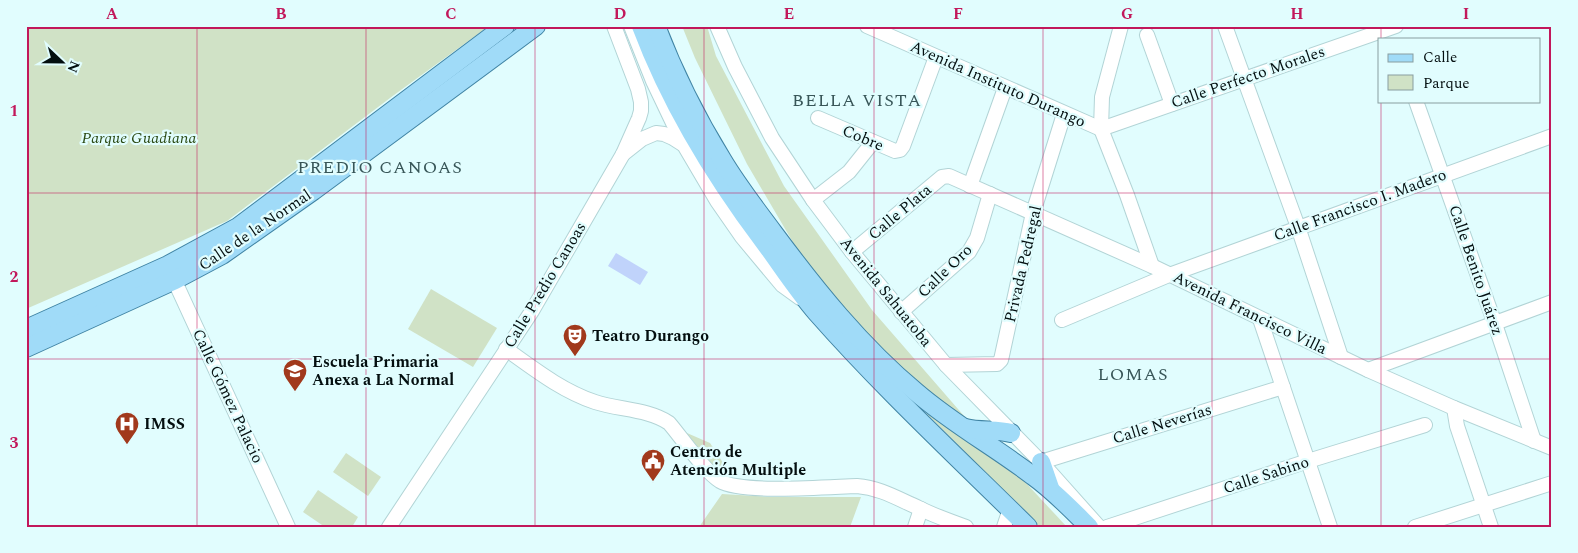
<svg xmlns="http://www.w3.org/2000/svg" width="1578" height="553" font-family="Spectral,serif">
<rect width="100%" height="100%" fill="#e1fdfe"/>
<g fill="#d0e2c6">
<path d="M 26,26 L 489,26 L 394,95 L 227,221 L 26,309 Z"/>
<path d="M 682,26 L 707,26 L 716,56 L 784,186 L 872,310 L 971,424 L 918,385 L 869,339 L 801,256 L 747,164 L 695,58 Z"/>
<path d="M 431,289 L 497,328 L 473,367 L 408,329 Z"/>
<path d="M 926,413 L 1011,467 L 1067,527 L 1040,527 Z"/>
<path d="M 680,430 L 710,443 L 735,481 L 713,470 Z"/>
<path d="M 346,453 L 381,477 L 368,496 L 333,472 Z"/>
<path d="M 318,490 L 358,517 L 352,527 L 325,527 L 303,512 Z"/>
<path d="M 722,494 L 771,497 L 861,497 L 850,527 L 699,527 Z"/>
</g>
<path fill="#c0d3fb" d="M 616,253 L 648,272 L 640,285 L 608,266 Z"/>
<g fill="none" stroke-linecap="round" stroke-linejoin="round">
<defs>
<g id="minor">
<path d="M 631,26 L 653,81 L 683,144"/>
<path d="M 717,26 L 735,67 L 772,138 L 813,200 L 852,252 L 946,365 L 1041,462 L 1099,527"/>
<path d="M 867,26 L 1101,129"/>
<path d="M 1121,26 L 1102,97 L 1101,129 L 1127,195 L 1152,266"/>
<path d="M 1225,26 L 1298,227 L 1341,357"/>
<path d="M 1147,35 L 1172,104"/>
<path d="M 1416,101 L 1495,324 L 1534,441"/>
<path d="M 818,118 L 895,151 L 900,150 L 903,146 L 936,57"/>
<path d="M 1101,129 L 1396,26"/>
<path d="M 623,154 L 642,139 L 656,133 L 664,134 L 673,138 L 684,145 L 717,201 L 742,237 L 782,285 L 800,298"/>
<path d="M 970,186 L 1005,88"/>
<path d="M 813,200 L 849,172 L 873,142"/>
<path d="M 852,252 L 942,177 L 949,176 L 1152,266 L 1368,370 L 1454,408 L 1552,448"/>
<path d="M 171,273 L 288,527"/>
<path d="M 901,312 L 969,252 L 977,238 L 990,194"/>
<path d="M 1260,319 L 1330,527"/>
<path d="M 1062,320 L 1169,275 L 1552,136"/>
<path d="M 506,349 C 534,369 562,391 595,402 C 619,410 648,409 669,423 C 682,438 704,471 720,481 C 742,494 828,487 857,486 C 881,488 898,499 919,508 C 934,516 951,521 966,527"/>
<path d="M 946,365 L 997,364 L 1001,360 L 1033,213 L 1064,114"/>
<path d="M 1368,370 L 1552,302"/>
<path d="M 1454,408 L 1457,426 L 1491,527"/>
<path d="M 1041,462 L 1283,387"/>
<path d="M 389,527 L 532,311 L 623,154 L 639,118 L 641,111 L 641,102 L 638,89 L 614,26"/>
<path d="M 915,527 L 921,509"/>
<path d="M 1004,527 L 1010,509"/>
<path d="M 1107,527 L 1308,461 L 1425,425"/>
<path d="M 1415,527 L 1552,483"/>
</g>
<g id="major">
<path d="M 641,26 C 670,103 715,177 764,242 C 781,265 797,290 816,312 C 882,387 956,456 1028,527"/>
<path d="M 656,26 C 674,73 697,119 723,161 C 738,186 756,209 773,232 C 816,290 861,346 916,392 C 953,424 995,447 1033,476 C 1054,491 1071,509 1089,527"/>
<path d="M 26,329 L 168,265 L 238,227 L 505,26"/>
<path d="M 26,348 L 175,280 L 222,255 L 313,191 L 536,26"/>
<path d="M 965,428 C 980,432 996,429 1011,433"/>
<path d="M 1041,462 L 1050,488"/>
</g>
</defs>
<use href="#minor" stroke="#b2d4d6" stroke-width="16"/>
<use href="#major" stroke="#4084a4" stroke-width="20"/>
<use href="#minor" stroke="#fff" stroke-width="14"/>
<use href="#major" stroke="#a0dbf8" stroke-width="18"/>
</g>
<path fill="none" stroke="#c2185b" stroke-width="1" stroke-opacity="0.55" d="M 197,26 L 197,527M 366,26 L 366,527M 535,26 L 535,527M 704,26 L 704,527M 874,26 L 874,527M 1043,26 L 1043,527M 1212,26 L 1212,527M 1381,26 L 1381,39M 1381,101 L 1381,527M 26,193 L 1552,193M 26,359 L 1552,359"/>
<defs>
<symbol id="theatre-pin" viewBox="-11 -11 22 30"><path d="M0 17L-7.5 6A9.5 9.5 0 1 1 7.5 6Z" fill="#a1391c" stroke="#e1fdfe"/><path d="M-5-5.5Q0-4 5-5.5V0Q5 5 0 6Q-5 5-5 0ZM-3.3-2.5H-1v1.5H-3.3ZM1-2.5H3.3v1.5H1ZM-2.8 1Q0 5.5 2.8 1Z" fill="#fff"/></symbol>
<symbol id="school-pin" viewBox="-11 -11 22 30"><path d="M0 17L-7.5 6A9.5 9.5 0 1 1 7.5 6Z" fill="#a1391c" stroke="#e1fdfe"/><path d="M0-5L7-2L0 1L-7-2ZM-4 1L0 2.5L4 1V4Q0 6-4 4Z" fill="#fff"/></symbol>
<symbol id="hospital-pin" viewBox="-11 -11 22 30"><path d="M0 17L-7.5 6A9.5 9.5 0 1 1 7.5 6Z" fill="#a1391c" stroke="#e1fdfe"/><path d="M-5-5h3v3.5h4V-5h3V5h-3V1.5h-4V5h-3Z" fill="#fff"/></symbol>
<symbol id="civic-pin" viewBox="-11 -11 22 30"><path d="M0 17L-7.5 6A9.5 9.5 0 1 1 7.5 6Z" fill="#a1391c" stroke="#e1fdfe"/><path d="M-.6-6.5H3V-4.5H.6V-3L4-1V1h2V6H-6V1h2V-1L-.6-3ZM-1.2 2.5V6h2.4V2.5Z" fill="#fff"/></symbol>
</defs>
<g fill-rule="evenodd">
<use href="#theatre-pin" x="561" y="322" width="28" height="38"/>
<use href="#school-pin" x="281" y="357" width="28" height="38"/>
<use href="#hospital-pin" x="113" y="410" width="28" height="38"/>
<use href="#civic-pin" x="639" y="447" width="28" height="38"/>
</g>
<g text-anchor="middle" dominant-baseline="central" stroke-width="4.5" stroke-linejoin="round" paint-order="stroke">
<g font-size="16" fill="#040f10" stroke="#e1fdfe">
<text transform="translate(1248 77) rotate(-19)">Calle Perfecto Morales</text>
<text transform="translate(998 84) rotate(24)">Avenida Instituto Durango</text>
<text transform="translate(863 138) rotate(23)">Cobre</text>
<text transform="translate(1360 205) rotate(-20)">Calle Francisco I. Madero</text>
<text transform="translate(900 212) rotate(-40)">Calle Plata</text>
<text transform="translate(255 230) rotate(-34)">Calle de la Normal</text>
<text transform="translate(1023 264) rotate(-77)">Privada Pedregal</text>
<text transform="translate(1476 270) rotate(71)">Calle Benito Juárez</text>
<text transform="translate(945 271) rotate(-44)">Calle Oro</text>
<text transform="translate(545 285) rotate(-59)">Calle Predio Canoas</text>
<text transform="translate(886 292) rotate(51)">Avenida Sahuatoba</text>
<text transform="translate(1250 313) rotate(26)">Avenida Francisco Villa</text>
<text transform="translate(228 396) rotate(65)">Calle Gómez Palacio</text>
<text transform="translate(1162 424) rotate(-17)">Calle Neverías</text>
<text transform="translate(1266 475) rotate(-18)">Calle Sabino</text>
</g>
<g font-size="16" font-style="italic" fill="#2b4a14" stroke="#e1fdfe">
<text x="139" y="138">Parque Guadiana</text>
</g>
<g font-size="16" font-weight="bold" fill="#040f10" stroke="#e1fdfe" text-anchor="start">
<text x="592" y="336">Teatro Durango</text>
<text x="312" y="362">Escuela Primaria<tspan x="312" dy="18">Anexa a La Normal</tspan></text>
<text x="144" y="424">IMSS</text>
<text x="670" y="452">Centro de<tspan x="670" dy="18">Atención Multiple</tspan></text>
</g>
<g font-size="18" letter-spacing="1" fill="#385658" stroke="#e1fdfe">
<text x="857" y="100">BELLA VISTA</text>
<text x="380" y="167">PREDIO CANOAS</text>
<text x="1133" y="374">LOMAS</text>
</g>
</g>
<rect width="1578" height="553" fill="none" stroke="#e1fdfe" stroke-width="55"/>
<rect x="1378" y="38" width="162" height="65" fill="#e1fdfe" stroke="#899e9f"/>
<rect x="1388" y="54" width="25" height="8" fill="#a0dbf8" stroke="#899e9f"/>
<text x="1423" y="62" font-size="15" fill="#040f10">Calle</text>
<rect x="1388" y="75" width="25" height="15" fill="#d0e2c6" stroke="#899e9f"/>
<text x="1423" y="88" font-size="15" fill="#040f10">Parque</text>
<g transform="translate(62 62) rotate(112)" stroke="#e1fdfe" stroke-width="4" paint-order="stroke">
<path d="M0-4L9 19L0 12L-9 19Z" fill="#040f10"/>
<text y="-8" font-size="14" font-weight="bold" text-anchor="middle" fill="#040f10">N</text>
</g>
<rect x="28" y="28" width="1522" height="498" fill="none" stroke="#c2185b" stroke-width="2"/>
<g font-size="16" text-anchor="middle" font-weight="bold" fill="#c2185b">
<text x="112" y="19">A</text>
<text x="281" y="19">B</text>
<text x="451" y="19">C</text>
<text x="620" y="19">D</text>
<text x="789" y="19">E</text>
<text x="958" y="19">F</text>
<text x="1127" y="19">G</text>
<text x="1297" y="19">H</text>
<text x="1466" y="19">I</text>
<text x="14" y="116">1</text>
<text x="14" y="282">2</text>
<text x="14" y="448">3</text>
</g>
</svg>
